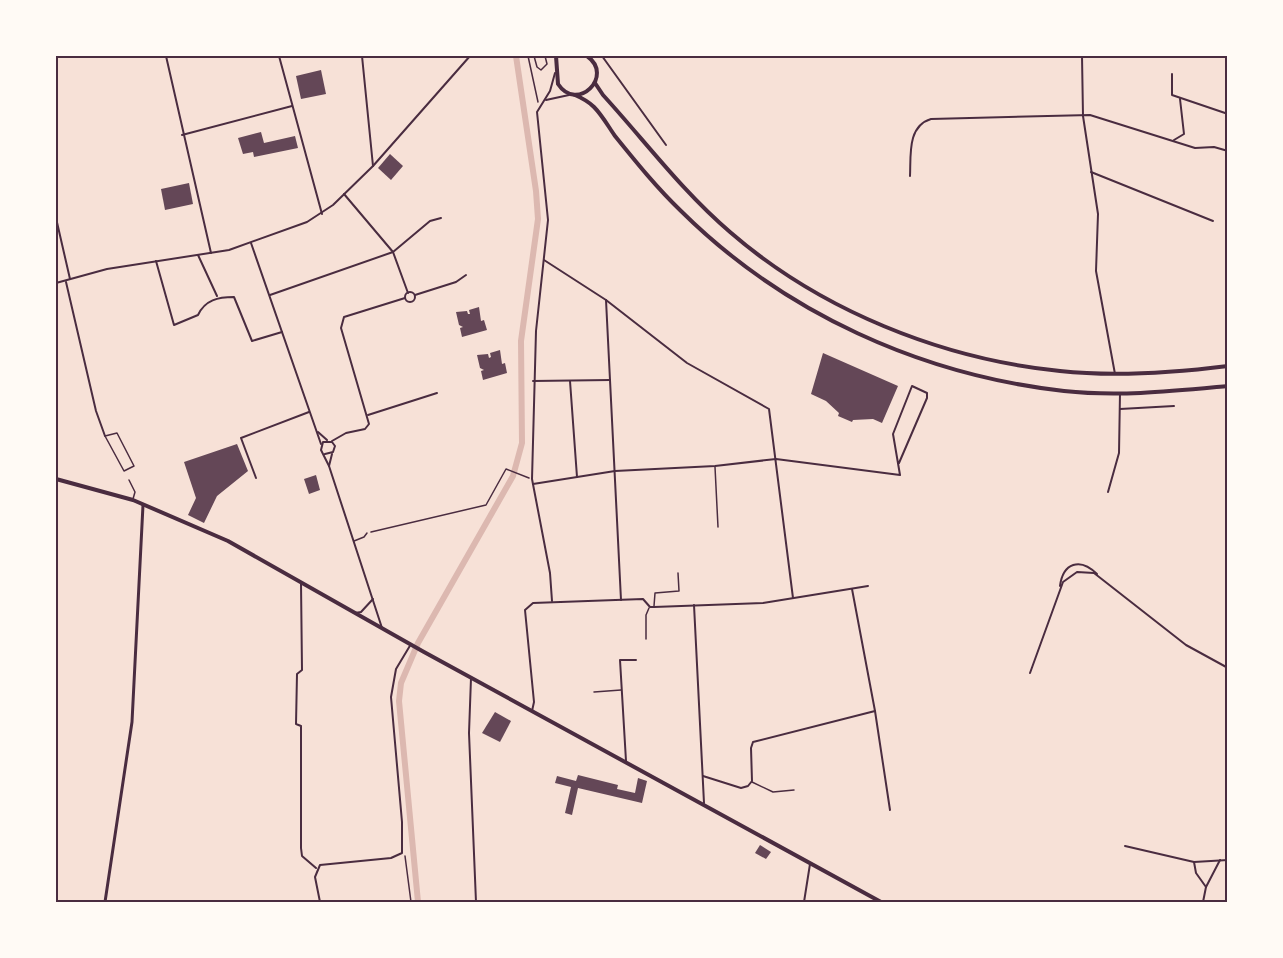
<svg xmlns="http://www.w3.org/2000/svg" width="1283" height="958" font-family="'PT Serif',serif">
<rect width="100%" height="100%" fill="#f7e1d7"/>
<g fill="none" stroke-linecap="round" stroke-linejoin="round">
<path stroke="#dcb8b0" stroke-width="6" d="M 418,902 L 399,701 L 401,683 L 418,643 L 513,476 L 522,443 L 521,341 L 538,219 L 536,191 L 516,56"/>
</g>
<g fill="#644757">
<path d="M 321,70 L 326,94 L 301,99 L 296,76 Z"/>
<path d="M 261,132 L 264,143 L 295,136 L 298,148 L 254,157 L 253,152 L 243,154 L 238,138 Z"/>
<path d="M 390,154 L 403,166 L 391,180 L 378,168 Z"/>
<path d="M 189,183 L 193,204 L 165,210 L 161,189 Z"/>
<path d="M 479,307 L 481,321 L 484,320 L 487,330 L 462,337 L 460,328 L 463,327 L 459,325 L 456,312 L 467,311 L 468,314 L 470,314 L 469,310 Z"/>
<path d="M 500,350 L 502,364 L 505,363 L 507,373 L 483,380 L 481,371 L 484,370 L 480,368 L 477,355 L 488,354 L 489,358 L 491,357 L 490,353 Z"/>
<path d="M 823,353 L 898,386 L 882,423 L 873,419 L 853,420 L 852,422 L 838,416 L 839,413 L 826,401 L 811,394 Z"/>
<path d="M 237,444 L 248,471 L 217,496 L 204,523 L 188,515 L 196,498 L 184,462 Z"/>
<path d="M 316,475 L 320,490 L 309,494 L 304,479 Z"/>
<path d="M 495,712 L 511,721 L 500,742 L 482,733 Z"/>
<path d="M 578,775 L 618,785 L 617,789 L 635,793 L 638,778 L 647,781 L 642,803 L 578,788 L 572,815 L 565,813 L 571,787 L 555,783 L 557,776 L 576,781 Z"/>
<path d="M 760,845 L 771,852 L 766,859 L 755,853 Z"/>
</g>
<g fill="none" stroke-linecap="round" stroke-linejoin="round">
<g stroke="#4a2c40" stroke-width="1.5">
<path d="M 528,56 L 538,102"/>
<path d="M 534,56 L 537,67 L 541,70 L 547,64 L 545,56"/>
<path d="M 371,532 L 486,505 L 506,469 L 529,478"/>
<path d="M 405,856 L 411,902"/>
</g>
<g stroke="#4a2c40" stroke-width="1.5">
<path d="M 117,433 L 134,466 L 124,471 L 105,436 Z"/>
<path d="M 715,467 L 718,527"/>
<path d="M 129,480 L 135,492 L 133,499"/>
<path d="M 354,541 L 364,537 L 367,533"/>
<path d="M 654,606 L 655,593 L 679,591 L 678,573"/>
<path d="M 646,639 L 646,615 L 649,608"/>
<path d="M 594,692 L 621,690"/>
<path d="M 752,782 L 773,792 L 794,790"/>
</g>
<g stroke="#4a2c40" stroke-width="2">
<path d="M 166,56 L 211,253"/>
<path d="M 279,56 L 322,214"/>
<path d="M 362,56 L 373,166"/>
<path d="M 602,56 L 666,145"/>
<path d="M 1082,56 L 1083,116 L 1098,214 L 1096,271 L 1115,374"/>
<path d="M 1172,74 L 1172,95 L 1228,114"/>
<path d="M 546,100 L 569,95"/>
<path d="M 182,135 L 292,106"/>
<path d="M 1174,140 L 1184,134 L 1180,99"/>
<path d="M 1091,172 L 1213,221"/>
<path d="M 910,176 C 911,156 907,126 931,119 L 1090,115 L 1195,148 L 1214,147 L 1228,151"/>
<path d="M 344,194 L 393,252 L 408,293"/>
<path d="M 56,218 L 70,279"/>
<path d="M 251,243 L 321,444"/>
<path d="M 198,255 L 217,296"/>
<path d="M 544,260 L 606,300 L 687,363 L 769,409 L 793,598"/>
<path d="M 156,261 L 174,325 L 198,315 C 205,300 218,297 234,297 L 252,341 L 282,332"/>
<path d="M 66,282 L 96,411 L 105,436"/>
<path d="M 56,283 L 107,269 L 229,250 L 307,222 L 333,205 L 373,166 L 470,56"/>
<circle cx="410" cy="297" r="5"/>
<path d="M 270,295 L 393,252 L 430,221 L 441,218"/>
<path d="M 415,295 L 456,282 L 466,275"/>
<path d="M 606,300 L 621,600"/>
<path d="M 533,381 L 610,380"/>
<path d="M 570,381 L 577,477"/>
<path d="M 1120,409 L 1174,406"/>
<path d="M 368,415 L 437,393"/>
<path d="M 318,432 L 327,440"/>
<path d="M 332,441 L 346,433 L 365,429 L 369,424 L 341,328 L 344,317 L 405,298"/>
<path d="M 325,454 L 333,452 L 335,446 L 332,442 L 323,442 L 321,450 L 329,466 L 382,628"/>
<path d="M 329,466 L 332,454"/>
<path d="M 256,478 L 241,438 L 309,412"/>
<path d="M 533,484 L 615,471 L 715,466 L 776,459 L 900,475 L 893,434 L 912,386 L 927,393 L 927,398 L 899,463"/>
<path d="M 1108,492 L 1119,453 L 1120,393"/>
<path d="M 301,583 L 302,670 L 297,674 L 296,724 L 301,726 L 301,848 L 302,856 L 316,868"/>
<path d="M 1060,586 C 1063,563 1080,557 1097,574"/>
<path d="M 852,589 L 875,711 L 890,810"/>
<path d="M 552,601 L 550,573 L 532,479 L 536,331 L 548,220 L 537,112 L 550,91 L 555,73"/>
<path d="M 694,605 L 704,803"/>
<path d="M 355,613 L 361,612 L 373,599"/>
<path d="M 1030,673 L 1063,582 L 1077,572 L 1094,573 L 1186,645 L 1228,668"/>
<path d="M 471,678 L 469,733 L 476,902"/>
<path d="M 532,711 L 534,702 L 525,610 L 533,603 L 643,599 L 650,607 L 654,607 L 763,603 L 868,586"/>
<path d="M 626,761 L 620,660 L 636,660"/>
<path d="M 703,776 L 741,788 L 748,786 L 752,781 L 751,748 L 753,742 L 875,711"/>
<path d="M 1125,846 L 1194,862 L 1228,860"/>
<path d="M 1194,862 L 1196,873 L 1206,887"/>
<path d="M 320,902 L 315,877 L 320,865 L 391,858 L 402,853 L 402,822 L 391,697 L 396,669 L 411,644"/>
<path d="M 804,902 L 810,864"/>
<path d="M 1203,902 L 1206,887 L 1220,860"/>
</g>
<path stroke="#4a2c40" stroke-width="3" d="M 105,902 L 132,722 L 143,505"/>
<path stroke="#4a2c40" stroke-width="4" d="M 56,479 L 133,500 L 228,541 L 424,652 L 881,902"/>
<g stroke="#4a2c40" stroke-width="4">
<path d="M 556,56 L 558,84 C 577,113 615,76 587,56"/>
<path d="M 595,83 L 603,95 C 645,141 682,191 730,232 C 820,310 941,359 1060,371 C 1115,377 1172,373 1228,366"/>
<path d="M 575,95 C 582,98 588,101 594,107 C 602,115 608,126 615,136 C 636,162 657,188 681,211 C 784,313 921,375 1064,391 C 1119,397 1174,391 1228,386"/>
</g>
</g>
<rect width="1283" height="958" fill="none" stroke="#fffaf5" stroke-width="114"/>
<rect x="57" y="57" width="1169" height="844" fill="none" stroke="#4a2c40" stroke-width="2"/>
</svg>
